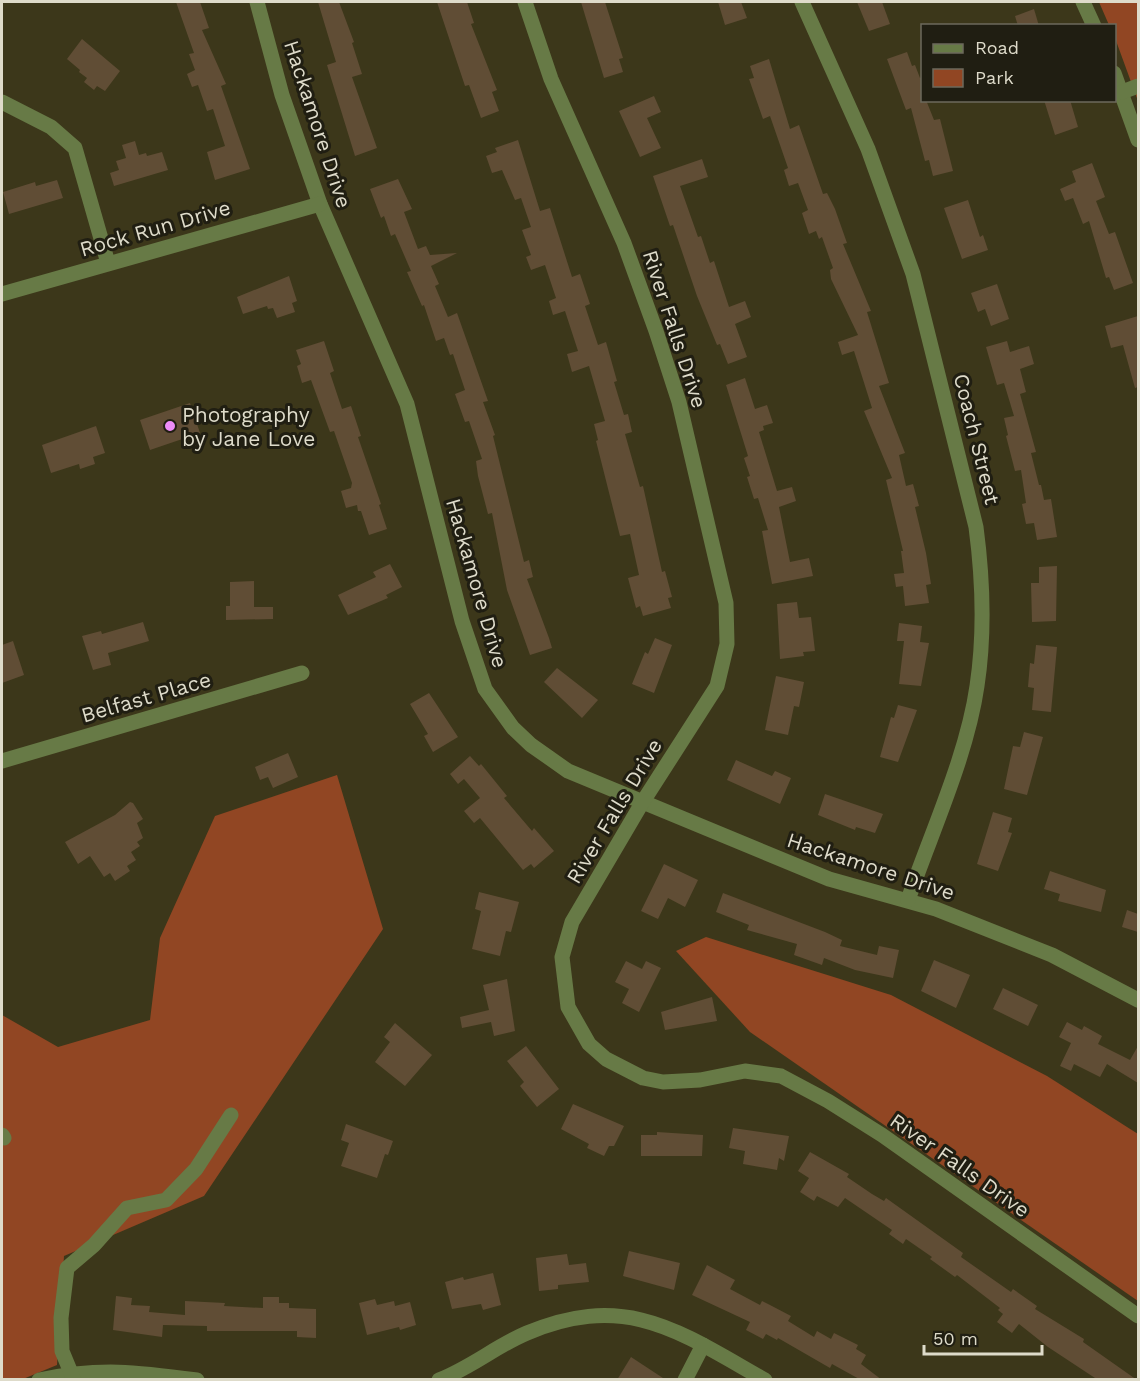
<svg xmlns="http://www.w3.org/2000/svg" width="1140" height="1381" font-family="'Work Sans',sans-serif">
<rect width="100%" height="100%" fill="#3c371a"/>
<g fill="#914623">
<path d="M 1099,2 L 1138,2 L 1138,101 L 1115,38 L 1114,26 L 1109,25 Z"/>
<path d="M 337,775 L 383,929 L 204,1196 L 64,1256 L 57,1365 L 23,1379 L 2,1379 L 2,1015 L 58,1047 L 150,1020 L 160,938 L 215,816 Z"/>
<path d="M 706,937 L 891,995 L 1047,1076 L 1138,1134 L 1138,1301 L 750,1032 L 676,951 Z"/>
</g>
<g fill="#604d35">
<path d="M 176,2 L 200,2 L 209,28 L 202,30 L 226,84 L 221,86 L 250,169 L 215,180 L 207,152 L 225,146 L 213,109 L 207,111 L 198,85 L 192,87 L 187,74 L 195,70 L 189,54 L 194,53 Z"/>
<path d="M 318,2 L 339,2 L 354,42 L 352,43 L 362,74 L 352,77 L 377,148 L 355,156 L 327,65 L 336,62 Z"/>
<path d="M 437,2 L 467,2 L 474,23 L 471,24 L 497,90 L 492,92 L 499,111 L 481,118 L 469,85 L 465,86 Z"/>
<path d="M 581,2 L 605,2 L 623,58 L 619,59 L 623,72 L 604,78 Z"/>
<path d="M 718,2 L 741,2 L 747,18 L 725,25 Z"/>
<path d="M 857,2 L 882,2 L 890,24 L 869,31 Z"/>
<path d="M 1034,9 L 1039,26 L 1018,26 L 1015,16 Z"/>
<path d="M 82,39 L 120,71 L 105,91 L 97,86 L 94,90 L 84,82 L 87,78 L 79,72 L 80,70 L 67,59 Z"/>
<path d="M 907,52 L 912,66 L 915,65 L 920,78 L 922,77 L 922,100 L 926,100 L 934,120 L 940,119 L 953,171 L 933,176 L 929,160 L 925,161 L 911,108 L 906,110 L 887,59 Z"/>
<path d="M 769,59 L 790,129 L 799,125 L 823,194 L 827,193 L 835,209 L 847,243 L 843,244 L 871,311 L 867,312 L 889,383 L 879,386 L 905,453 L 899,455 L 906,486 L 913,484 L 919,506 L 915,507 L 926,553 L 931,584 L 926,585 L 929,603 L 905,606 L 903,586 L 896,587 L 894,574 L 904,573 L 901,551 L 903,551 L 886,480 L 892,478 L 864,411 L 872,408 L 854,351 L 842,355 L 838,342 L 858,335 L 831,279 L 830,270 L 833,268 L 822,237 L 819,239 L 816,231 L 809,234 L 802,213 L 808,210 L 798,183 L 789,186 L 784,170 L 788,168 L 770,116 L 763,119 L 749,79 L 754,78 L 750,66 Z"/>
<path d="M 654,96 L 661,112 L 647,118 L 661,148 L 640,157 L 619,111 Z"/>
<path d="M 1044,100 L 1070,100 L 1078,127 L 1055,135 Z"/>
<path d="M 518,140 L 540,211 L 550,208 L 572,277 L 580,274 L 590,304 L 585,306 L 598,345 L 606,342 L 617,381 L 614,382 L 624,415 L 628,414 L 632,432 L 625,434 L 640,487 L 643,486 L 662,572 L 665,571 L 672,597 L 668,598 L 671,608 L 643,616 L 640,606 L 636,608 L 628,578 L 639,575 L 630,534 L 620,536 L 596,441 L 598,440 L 594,424 L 605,421 L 589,366 L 572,372 L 567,354 L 578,351 L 565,311 L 553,315 L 549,301 L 556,298 L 545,265 L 531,270 L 526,257 L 531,255 L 522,230 L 531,227 L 521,198 L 515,200 L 502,170 L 492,173 L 486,156 L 497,152 L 495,148 Z"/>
<path d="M 135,141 L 139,155 L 146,153 L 147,156 L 162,152 L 168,170 L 114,186 L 110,173 L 119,170 L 116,161 L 126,158 L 122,145 Z"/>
<path d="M 702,159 L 708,177 L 680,186 L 698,237 L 701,236 L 710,263 L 714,261 L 729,307 L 745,301 L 751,317 L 735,324 L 747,357 L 728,364 L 720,344 L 717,345 L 697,296 L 673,225 L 670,226 L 653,176 Z"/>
<path d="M 1092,163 L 1105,197 L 1096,201 L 1109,234 L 1115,232 L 1133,283 L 1114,290 L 1109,277 L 1106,278 L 1089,221 L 1083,224 L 1073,198 L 1065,201 L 1060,189 L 1076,182 L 1072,171 Z"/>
<path d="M 398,179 L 412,209 L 404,212 L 418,249 L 426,246 L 430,255 L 457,253 L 431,266 L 439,284 L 435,286 L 448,317 L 457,313 L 488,401 L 483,402 L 495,435 L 493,436 L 524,562 L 529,560 L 533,577 L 527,579 L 549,638 L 552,648 L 530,655 L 507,590 L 492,513 L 488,514 L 478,476 L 476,461 L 482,459 L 469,421 L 465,422 L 455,394 L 465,390 L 453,354 L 450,355 L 444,338 L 436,341 L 424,305 L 422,306 L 407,272 L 411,271 L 395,234 L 391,236 L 384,216 L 381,218 L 370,189 Z"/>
<path d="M 57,180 L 63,198 L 9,214 L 3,192 L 35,182 L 36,186 Z"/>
<path d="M 968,200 L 980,237 L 983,235 L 988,250 L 962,259 L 944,208 Z"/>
<path d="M 289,276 L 297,301 L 292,303 L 295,312 L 277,318 L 273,308 L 268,309 L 267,306 L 243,314 L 237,297 Z"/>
<path d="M 997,284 L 1009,319 L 991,326 L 985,309 L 978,312 L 971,293 Z"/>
<path d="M 1138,316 L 1138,387 L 1135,388 L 1123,345 L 1111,348 L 1105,326 Z"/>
<path d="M 324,341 L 334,371 L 330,373 L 342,409 L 351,406 L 361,436 L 358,437 L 381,504 L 379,505 L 387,529 L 369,535 L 361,511 L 358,511 L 357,505 L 346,508 L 341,491 L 351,488 L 352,483 L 334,431 L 330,432 L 311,380 L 302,383 L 297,366 L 301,364 L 296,350 Z"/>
<path d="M 1007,341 L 1010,352 L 1029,346 L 1034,364 L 1020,369 L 1026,392 L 1020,394 L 1036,452 L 1031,453 L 1039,485 L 1041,485 L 1044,500 L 1051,499 L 1057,537 L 1037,540 L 1034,523 L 1026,524 L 1022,504 L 1026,503 L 1021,470 L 1015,471 L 1006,436 L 1008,435 L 1004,418 L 1014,416 L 1004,383 L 997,385 L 986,347 Z"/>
<path d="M 745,378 L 755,409 L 767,405 L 773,423 L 763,426 L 764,430 L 759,432 L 777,491 L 792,487 L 796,501 L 779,507 L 790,562 L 809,558 L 813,576 L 772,584 L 762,531 L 768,530 L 758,498 L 754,499 L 747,477 L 750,476 L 744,458 L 748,456 L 726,385 Z"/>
<path d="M 190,403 L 200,433 L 150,450 L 140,420 Z"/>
<path d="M 96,426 L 105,453 L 93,457 L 95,464 L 80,469 L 79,464 L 51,473 L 42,445 Z"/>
<path d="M 390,564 L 402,587 L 386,595 L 388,598 L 348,615 L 338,595 L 376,577 L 373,572 Z"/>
<path d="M 1057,566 L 1056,621 L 1032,622 L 1031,583 L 1039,583 L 1039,567 Z"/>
<path d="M 254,581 L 254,607 L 273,607 L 273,619 L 226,620 L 226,606 L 230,606 L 230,582 Z"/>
<path d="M 797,602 L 799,618 L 811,617 L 815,651 L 803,652 L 804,656 L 780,659 L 777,604 Z"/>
<path d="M 143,622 L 149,641 L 108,653 L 111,665 L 93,670 L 82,636 L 101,631 L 102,634 Z"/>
<path d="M 899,623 L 922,626 L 920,642 L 929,643 L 921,686 L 899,684 L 904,641 L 897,641 Z"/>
<path d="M 655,638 L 672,645 L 654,693 L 632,684 L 645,652 L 648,654 Z"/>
<path d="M 13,641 L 24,675 L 2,683 L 2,645 Z"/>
<path d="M 1036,645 L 1057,647 L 1051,712 L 1032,710 L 1034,688 L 1028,687 L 1030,663 L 1034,664 Z"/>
<path d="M 557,668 L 598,700 L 582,718 L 544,682 Z"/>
<path d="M 776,676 L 804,682 L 799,707 L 794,706 L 788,735 L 765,730 Z"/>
<path d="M 429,693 L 458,737 L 433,752 L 424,736 L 428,734 L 410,704 Z"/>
<path d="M 898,705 L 917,710 L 898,762 L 880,757 L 891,717 L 894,718 Z"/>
<path d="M 1024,732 L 1043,737 L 1027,795 L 1004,789 L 1013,746 L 1020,747 Z"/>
<path d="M 288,753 L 298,777 L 273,788 L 268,777 L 260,780 L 255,767 Z"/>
<path d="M 470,756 L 479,766 L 481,764 L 507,796 L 504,798 L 532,831 L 534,828 L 554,851 L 534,868 L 531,864 L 523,870 L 480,818 L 474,823 L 464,811 L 480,798 L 464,779 L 458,784 L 450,774 Z"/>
<path d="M 736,760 L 772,776 L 775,771 L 791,778 L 780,804 L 727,780 Z"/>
<path d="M 825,794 L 883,814 L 875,833 L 856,827 L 855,830 L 818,815 Z"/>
<path d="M 130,802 L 133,803 L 143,819 L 137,823 L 143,838 L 137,842 L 140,846 L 131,852 L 136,860 L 127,866 L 130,871 L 115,881 L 110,873 L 104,877 L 90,856 L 78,864 L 65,842 L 115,815 Z"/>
<path d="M 993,812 L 1012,818 L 1008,832 L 1012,833 L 998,871 L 977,864 Z"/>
<path d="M 664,864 L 698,880 L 685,907 L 668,898 L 658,919 L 641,911 Z"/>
<path d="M 1050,871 L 1106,890 L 1101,912 L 1058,901 L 1060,894 L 1044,889 Z"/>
<path d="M 479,892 L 519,902 L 511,932 L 506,931 L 500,956 L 472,949 L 481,911 L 475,909 Z"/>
<path d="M 723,893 L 825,932 L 842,940 L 840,946 L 877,955 L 879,946 L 899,950 L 893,978 L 855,970 L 824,958 L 822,965 L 794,955 L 797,944 L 747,930 L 749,925 L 716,912 Z"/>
<path d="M 1127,910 L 1138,914 L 1138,932 L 1122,927 Z"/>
<path d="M 934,960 L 970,975 L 956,1008 L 921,991 Z"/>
<path d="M 626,961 L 642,969 L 646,961 L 661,968 L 639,1012 L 622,1003 L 629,989 L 615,982 Z"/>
<path d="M 507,979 L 515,1031 L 494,1036 L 491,1022 L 462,1028 L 460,1017 L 489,1010 L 483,985 Z"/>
<path d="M 1003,988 L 1038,1005 L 1028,1026 L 993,1009 Z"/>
<path d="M 712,997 L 717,1021 L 665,1030 L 661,1012 Z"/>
<path d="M 1067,1022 L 1082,1030 L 1084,1026 L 1102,1036 L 1098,1044 L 1130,1060 L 1138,1046 L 1138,1083 L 1107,1064 L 1100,1077 L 1074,1064 L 1071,1071 L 1060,1066 L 1071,1043 L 1059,1037 Z"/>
<path d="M 395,1023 L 432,1055 L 405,1086 L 375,1062 L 390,1042 L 384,1037 Z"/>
<path d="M 526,1046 L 559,1089 L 537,1107 L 520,1086 L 524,1082 L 507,1061 Z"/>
<path d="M 573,1104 L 624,1126 L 614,1146 L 609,1146 L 604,1156 L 587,1148 L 589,1144 L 561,1129 Z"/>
<path d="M 346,1124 L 393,1141 L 388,1155 L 385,1154 L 377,1178 L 341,1166 L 349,1143 L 341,1140 Z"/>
<path d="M 733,1128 L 789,1136 L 784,1161 L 779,1158 L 777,1170 L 743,1164 L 745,1151 L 729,1148 Z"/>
<path d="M 657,1132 L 703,1135 L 702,1156 L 641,1156 L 641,1135 L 657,1135 Z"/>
<path d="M 810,1152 L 849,1174 L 847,1177 L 872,1194 L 884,1201 L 886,1198 L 963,1253 L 961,1257 L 1011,1292 L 1013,1289 L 1037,1306 L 1035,1309 L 1084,1339 L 1083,1342 L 1137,1380 L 1098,1380 L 1048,1347 L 1019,1324 L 1012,1333 L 997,1322 L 1003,1314 L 998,1310 L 1000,1308 L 957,1275 L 955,1277 L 930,1259 L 932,1257 L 906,1239 L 903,1244 L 889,1234 L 892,1230 L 845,1198 L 838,1207 L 817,1196 L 814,1201 L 800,1192 L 809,1178 L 798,1171 Z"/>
<path d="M 629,1251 L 680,1263 L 674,1290 L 623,1276 Z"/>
<path d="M 567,1254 L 569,1265 L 586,1263 L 589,1282 L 558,1285 L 558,1289 L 539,1291 L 536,1258 Z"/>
<path d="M 707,1265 L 735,1280 L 730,1289 L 760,1305 L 762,1301 L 770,1305 L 791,1316 L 788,1321 L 814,1337 L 817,1331 L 831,1339 L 834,1333 L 858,1345 L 856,1349 L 866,1355 L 861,1364 L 882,1380 L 861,1380 L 832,1364 L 830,1368 L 778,1338 L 777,1340 L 766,1334 L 763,1339 L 746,1330 L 750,1322 L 692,1295 Z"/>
<path d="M 493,1273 L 501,1305 L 483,1310 L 481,1304 L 452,1309 L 445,1282 L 463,1277 L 464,1280 Z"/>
<path d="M 116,1296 L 132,1298 L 131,1305 L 150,1306 L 149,1312 L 185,1315 L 185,1301 L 225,1303 L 224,1306 L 263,1308 L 263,1297 L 279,1297 L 279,1303 L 289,1303 L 289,1308 L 316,1309 L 316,1338 L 297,1337 L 297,1331 L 207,1331 L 207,1326 L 163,1325 L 162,1337 L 113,1330 Z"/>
<path d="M 375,1299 L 377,1305 L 394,1301 L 395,1306 L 410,1302 L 416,1325 L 400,1330 L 399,1327 L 367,1335 L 359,1303 Z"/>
<path d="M 631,1357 L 666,1380 L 617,1380 Z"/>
</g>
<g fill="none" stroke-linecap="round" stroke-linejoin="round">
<g stroke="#677a46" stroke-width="15">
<path d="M 257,2 L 282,95 L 320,204 L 407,404 L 462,621 L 485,689 L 513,728 L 531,745 L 568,771 L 829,879 L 936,909 L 1052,955 L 1138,1000"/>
<path d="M 525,2 L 551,79 L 624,243 L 656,331 L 679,402 L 726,603 L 727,644 L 717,686 L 642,803 L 572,922 L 562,957 L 568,1007 L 589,1044 L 606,1059 L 643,1078 L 663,1082 L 700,1080 L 745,1071 L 781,1076 L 828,1101 L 882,1135 L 1138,1316"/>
<path d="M 802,2 L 868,149 L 913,274 L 976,527 C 983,580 985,633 977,686 C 967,756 931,833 908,900"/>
<path d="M 1083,2 L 1094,26"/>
<path d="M 1114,73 L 1138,140"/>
<path d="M 1122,92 L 1138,86"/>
<path d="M 2,102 L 51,127 L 75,148 L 108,263"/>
<path d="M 2,294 L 320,204"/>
<path d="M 2,761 L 302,673"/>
<path d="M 2,1135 L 4,1138"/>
<path d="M 39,1380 C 99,1367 138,1372 197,1380"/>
<path d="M 74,1380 L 62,1351 L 61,1318 L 67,1268 L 94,1245 L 127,1208 L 166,1200 L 196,1169 L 231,1115"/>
<path d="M 439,1380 C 472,1367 496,1346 527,1333 C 627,1291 680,1332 765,1380"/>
<path d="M 685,1380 L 703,1345"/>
</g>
</g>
<circle fill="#ee8cf8" stroke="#201e12" stroke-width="2" cx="170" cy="426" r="6"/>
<g text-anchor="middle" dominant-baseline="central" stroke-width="6" stroke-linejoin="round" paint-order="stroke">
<g font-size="21" fill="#dedbca" stroke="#201e12">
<text transform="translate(318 124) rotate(72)">Hackamore Drive</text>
<text transform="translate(155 228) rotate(-16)">Rock Run Drive</text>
<text transform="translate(675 329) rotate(72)">River Falls Drive</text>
<text transform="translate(977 439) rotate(76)">Coach Street</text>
<text transform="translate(477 583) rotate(74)">Hackamore Drive</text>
<text transform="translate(146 697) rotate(-16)">Belfast Place</text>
<text transform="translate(614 811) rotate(-59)">River Falls Drive</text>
<text transform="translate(871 866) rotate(18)">Hackamore Drive</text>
<text transform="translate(960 1165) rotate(35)">River Falls Drive</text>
</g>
<g font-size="21" fill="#dedbca" stroke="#201e12" text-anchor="start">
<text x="182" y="414">Photography<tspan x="182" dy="24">by Jane Love</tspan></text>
</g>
</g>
<rect width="1140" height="1381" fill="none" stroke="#dedbca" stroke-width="6"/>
<rect x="921" y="24" width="195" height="78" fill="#201e12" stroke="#6c6a5c" stroke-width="1.5"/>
<rect x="933" y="44" width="30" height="9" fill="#677a46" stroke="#6c6a5c" stroke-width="1.5"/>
<text x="975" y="54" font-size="18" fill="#dedbca">Road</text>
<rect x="933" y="69" width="30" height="18" fill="#914623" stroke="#6c6a5c" stroke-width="1.5"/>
<text x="975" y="84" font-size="18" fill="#dedbca">Park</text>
<path d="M924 1345v9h118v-9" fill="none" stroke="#dedbca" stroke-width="3"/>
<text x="933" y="1345" font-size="18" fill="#dedbca" stroke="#201e12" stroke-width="4.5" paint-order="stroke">50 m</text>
</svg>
